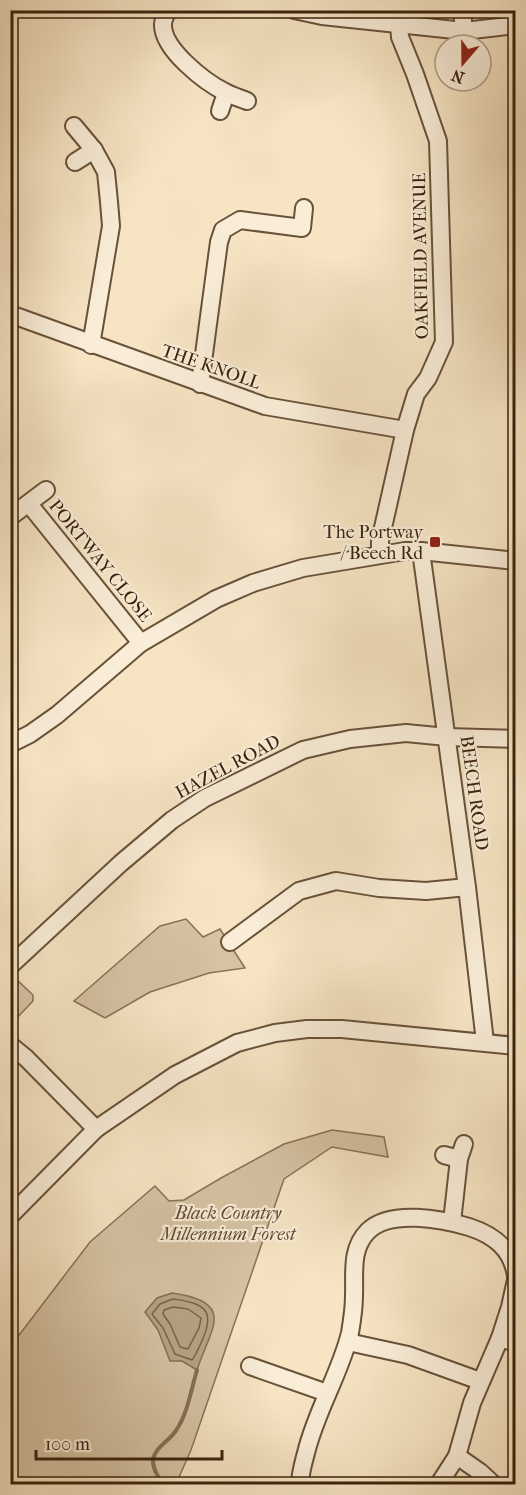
<svg xmlns="http://www.w3.org/2000/svg" width="526" height="1495" font-family="'IM FELL French Canon',serif">
<rect width="100%" height="100%" fill="#f6e4c3"/>
<filter id="stains"><feTurbulence type="fractalNoise" baseFrequency=".00333" numOctaves="4"/><feColorMatrix values="0 0 0 0 .2 0 0 0 0 .09 0 0 0 0 .02 0 0 0 .5 -.17"/></filter>
<radialGradient id="worn" r=".72"><stop offset=".6" stop-color="#630" stop-opacity="0"/><stop offset="1" stop-color="#630" stop-opacity=".3"/></radialGradient>
<g fill="#d6c3a4" stroke="#887258" stroke-width="1.5">
<path d="M 186,919 L 203,937 L 220,929 L 245,968 L 209,973 L 150,992 L 105,1018 L 74,1001 L 160,926 Z"/>
<path d="M 14,977 L 33,995 L 33,1001 L 11,1024 L 11,981 Z"/>
<path d="M 332,1130 L 384,1137 L 388,1157 L 332,1147 L 284,1179 L 191,1450 L 176,1484 L 11,1484 L 10,1347 L 90,1242 L 155,1186 L 169,1201 L 184,1200 L 221,1178 L 284,1144 Z"/>
</g>
<path fill="#b6a285" stroke="#846f55" stroke-width="1.5" d="M 172,1293 C 238,1302 210,1329 197,1370 L 182,1361 L 170,1361 L 158,1330 L 145,1312 L 157,1298 Z"/>
<g fill="none" stroke-linecap="round" stroke-linejoin="round">
<g stroke="#786248" stroke-width="1.5">
<path d="M 173,1299 C 206,1303 216,1311 201,1343 C 198,1349 196,1355 192,1360 L 175,1354 L 163,1328 L 152,1314 L 160,1304 Z"/>
<path d="M 173,1307 L 188,1309 L 201,1318 L 199,1328 L 188,1349 L 180,1347 L 170,1324 L 163,1314 L 164,1310 Z"/>
</g>
<path stroke="#846f55" stroke-width="4" d="M 162,1484 C 158,1476 152,1468 153,1459 C 156,1446 171,1440 177,1429 C 188,1412 191,1390 197,1370"/>
<defs>
<g id="minor">
<path d="M 168,10 C 166,14 163,20 163,24 C 162,49 205,82 225,92 C 232,96 240,98 247,101"/>
<path d="M 294,10 L 322,16 L 464,31 L 516,25"/>
<path d="M 462,10 L 464,31"/>
<path d="M 220,111 L 226,93"/>
<path d="M 74,126 L 94,150 L 106,172 L 109,202 L 111,226 L 91,345"/>
<path d="M 75,162 L 94,150"/>
<path d="M 10,314 L 265,406 L 405,430"/>
<path d="M 200,384 L 219,242 L 223,230 L 240,220 L 302,228 L 304,208"/>
<path d="M 29,504 L 141,643"/>
<path d="M 10,517 L 46,490"/>
<path d="M 421,551 L 467,887 L 485,1042"/>
<path d="M 380,554 L 380,541 L 405,430 L 416,394 L 428,378 L 444,342 L 438,141 L 415,74 L 400,37 L 399,25"/>
<path d="M 10,744 L 30,734 L 57,715 L 141,643 L 216,599 L 253,583 L 303,568 L 405,551 L 421,551 L 516,561"/>
<path d="M 230,942 L 299,891 L 336,881 L 379,888 L 426,891 L 467,887"/>
<path d="M 10,966 L 121,863 L 172,820 L 205,798 L 303,750 L 350,739 L 406,733 L 447,737 L 516,739"/>
<path d="M 10,1045 L 26,1058 L 96,1129"/>
<path d="M 444,1155 L 459,1159"/>
<path d="M 10,1216 L 96,1129 L 175,1075 L 237,1043 L 275,1033 L 307,1029 L 342,1029 L 516,1046"/>
<path d="M 452,1222 L 459,1159 L 464,1144"/>
<path d="M 500,1338 L 516,1343"/>
<path d="M 348,1342 L 408,1355 L 480,1381"/>
<path d="M 250,1366 L 327,1393"/>
<path d="M 457,1456 L 480,1472 L 493,1484"/>
<path d="M 300,1484 C 300,1474 303,1464 306,1453 C 316,1411 340,1374 350,1333 C 352,1321 354,1309 354,1296 C 355,1274 350,1249 368,1231 C 390,1209 442,1219 469,1227 C 494,1235 512,1249 516,1276"/>
<path d="M 439,1484 L 457,1456 L 472,1403 L 500,1338 L 510,1307 L 516,1280"/>
</g>
</defs>
<use href="#minor" stroke="#69523a" stroke-width="20"/>
<use href="#minor" stroke="#f9edd8" stroke-width="16"/>
</g>
<rect fill="#8f2418" stroke="#f9edd8" stroke-width="2" x="429" y="536" width="12" height="12" rx="3"/>
<g text-anchor="middle" dominant-baseline="central" stroke-width="4.5" stroke-linejoin="round" paint-order="stroke">
<g font-size="18" fill="#3a220c" stroke="#f9edd8">
<text transform="translate(421 256) rotate(-91)">OAKFIELD AVENUE</text>
<text transform="translate(211 367) rotate(19)">THE KNOLL</text>
<text transform="translate(100 561) rotate(51)">PORTWAY CLOSE</text>
<text transform="translate(228 767) rotate(-28)">HAZEL ROAD</text>
<text transform="translate(474 793) rotate(82)">BEECH ROAD</text>
</g>
<g font-size="18" fill="#3a220c" stroke="#f9edd8" text-anchor="end">
<text x="423" y="532">The Portway<tspan x="423" dy="21">/ Beech Rd</tspan></text>
</g>
<g font-size="18" font-style="italic" fill="#614a32" stroke="#f9edd8">
<text x="228" y="1213">Black Country<tspan x="228" dy="21">Millennium Forest</tspan></text>
</g>
</g>
<rect width="526" height="1495" fill="none" stroke="#f6e4c3" stroke-width="36"/>
<rect x="12" y="12" width="502" height="1471" fill="none" stroke="#3a220c" stroke-width="3"/>
<rect x="18" y="18" width="490" height="1459" fill="none" stroke="#3a220c" stroke-width="1.5"/>
<g transform="translate(463 63) rotate(200)"><circle r="28" fill="#f9edd8" stroke="#ad9c86" stroke-width="1.5"/>
<path d="M0-4.5L10 22L0 15L-10 22Z" fill="#8f2418"/>
<text y="-9" font-size="16" font-weight="bold" text-anchor="middle" fill="#3a220c">N</text>
</g>
<path d="M36 1450v9h186v-9" fill="none" stroke="#3a220c" stroke-width="3"/>
<text x="45" y="1450" font-size="18" fill="#3a220c" stroke="#f9edd8" stroke-width="4.5" paint-order="stroke">100 m</text>
<rect width="100%" height="100%" filter="url(#stains)"/>
<rect width="100%" height="100%" fill="url(#worn)"/>
</svg>
